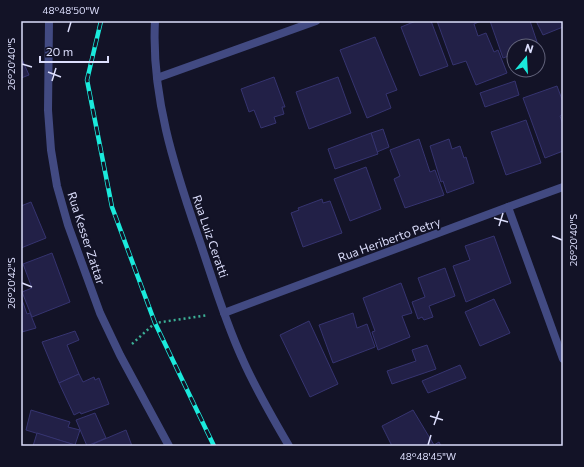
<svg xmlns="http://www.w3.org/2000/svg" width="584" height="467" font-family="Commissioner,sans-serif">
<rect width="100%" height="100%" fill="#131327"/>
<g fill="#222047" stroke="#363470">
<path d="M 416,21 L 431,21 L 448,66 L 420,76 L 401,27 Z"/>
<path d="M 437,21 L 481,21 L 474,24 L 478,36 L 486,33 L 494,52 L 498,50 L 507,73 L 476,85 L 466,61 L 453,65 Z"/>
<path d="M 490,21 L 530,21 L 538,45 L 514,46 L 514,54 L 503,58 Z"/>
<path d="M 536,21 L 563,21 L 563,27 L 543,35 Z"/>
<path d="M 375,37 L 397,90 L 386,94 L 391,108 L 367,118 L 340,50 Z"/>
<path d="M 21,57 L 29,75 L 21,78 Z"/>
<path d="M 274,77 L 285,107 L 282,107 L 284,114 L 274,117 L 276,123 L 261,128 L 254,110 L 249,112 L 241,89 Z"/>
<path d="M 338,77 L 351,113 L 309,129 L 296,92 Z"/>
<path d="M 515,81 L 519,95 L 485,107 L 480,93 Z"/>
<path d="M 557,86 L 563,102 L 563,114 L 560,116 L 563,125 L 563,151 L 545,158 L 523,98 Z"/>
<path d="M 526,120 L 541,163 L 506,175 L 491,132 Z"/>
<path d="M 383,129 L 389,147 L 377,152 L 371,133 Z"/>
<path d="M 371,133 L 378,154 L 335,169 L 328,149 Z"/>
<path d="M 419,139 L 430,172 L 435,170 L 444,195 L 405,208 L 394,179 L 400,176 L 390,150 Z"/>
<path d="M 449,139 L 452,149 L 460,146 L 464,158 L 466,157 L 474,183 L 447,193 L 443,181 L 441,182 L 430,146 Z"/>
<path d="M 366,167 L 381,209 L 350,221 L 334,179 Z"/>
<path d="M 322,199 L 323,203 L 330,201 L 342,233 L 303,247 L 291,213 L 299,210 L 298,208 Z"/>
<path d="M 31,202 L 46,238 L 21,248 L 21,206 Z"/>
<path d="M 494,236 L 511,283 L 466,302 L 453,266 L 470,260 L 465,246 Z"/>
<path d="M 52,253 L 70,302 L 32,317 L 22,292 L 32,288 L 23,264 Z"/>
<path d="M 445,268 L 455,296 L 429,306 L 433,317 L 424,320 L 422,317 L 418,319 L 412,302 L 425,297 L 418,278 Z"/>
<path d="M 401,283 L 412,313 L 402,316 L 410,337 L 378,350 L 372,332 L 375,331 L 363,298 Z"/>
<path d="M 21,297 L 27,314 L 30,313 L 36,328 L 22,332 Z"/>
<path d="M 494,299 L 510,333 L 480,346 L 465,312 Z"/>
<path d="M 353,313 L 357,328 L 367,324 L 375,347 L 333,363 L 319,325 Z"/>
<path d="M 309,321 L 338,384 L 310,397 L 280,335 Z"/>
<path d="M 75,331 L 79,340 L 67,345 L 79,374 L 59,383 L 42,342 Z"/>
<path d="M 427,345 L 436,369 L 392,384 L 387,371 L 416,361 L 412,350 Z"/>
<path d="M 460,365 L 466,378 L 428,393 L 422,381 Z"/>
<path d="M 79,374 L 83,382 L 94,377 L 95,380 L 99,378 L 109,404 L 81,414 L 80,412 L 74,415 L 59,383 Z"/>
<path d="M 31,410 L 70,422 L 68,427 L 80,430 L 75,445 L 26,430 Z"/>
<path d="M 413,410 L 434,445 L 439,442 L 441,446 L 392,446 L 382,426 Z"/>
<path d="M 95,413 L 106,438 L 87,446 L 76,420 Z"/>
<path d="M 126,430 L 132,446 L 94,446 L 93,444 Z"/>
<path d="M 37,433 L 75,445 L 75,446 L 33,446 Z"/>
</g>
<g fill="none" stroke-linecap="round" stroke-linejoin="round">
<path stroke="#3cb096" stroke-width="2.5" stroke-dasharray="2 3" stroke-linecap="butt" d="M 132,344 L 155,323 L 208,315"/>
<g stroke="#424a82" stroke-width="8">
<path d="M 155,21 C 151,95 174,166 198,236 C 212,277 224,319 242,358 C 255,388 272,417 289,446"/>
<path d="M 157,78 L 316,21"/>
<path d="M 224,313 L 508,207"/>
</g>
<g stroke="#424a82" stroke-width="8">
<path d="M 49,21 L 48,110 L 51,150 L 57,186 L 68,225 L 100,313 L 120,355 L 169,446"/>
<path d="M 563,187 L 508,207 L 563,359"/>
</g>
<defs>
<path id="rail" d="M 101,21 L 87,80 L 112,207 L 155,323 L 214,446"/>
</defs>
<use href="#rail" stroke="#1aeadc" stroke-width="4.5"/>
<use href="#rail" stroke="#131327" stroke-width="3" stroke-dasharray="9" stroke-linecap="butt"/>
</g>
<path fill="none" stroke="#dcdefc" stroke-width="1.5" d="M 68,32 L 71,22M 22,64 L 32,67M 48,72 L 61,77M 52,81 L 56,68M 494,218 L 508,222M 499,226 L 503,213M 552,236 L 562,240M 22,283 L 32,287M 430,416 L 443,420M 434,425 L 439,411M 428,445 L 431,435"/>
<g text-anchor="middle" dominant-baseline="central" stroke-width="3.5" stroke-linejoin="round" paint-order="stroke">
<g font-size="12" fill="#dcdefc" stroke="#131327">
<text transform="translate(211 236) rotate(71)">Rua Luiz Ceratti</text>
<text transform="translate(87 238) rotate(72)">Rua Kesser Zattar</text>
<text transform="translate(389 239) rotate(-20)">Rua Heriberto Petry</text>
</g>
</g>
<rect width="584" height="467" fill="none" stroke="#131327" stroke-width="44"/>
<g transform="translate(526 58) rotate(18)"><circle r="19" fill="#131327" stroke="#63647c"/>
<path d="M0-3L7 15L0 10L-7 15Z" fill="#1aeadc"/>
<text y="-6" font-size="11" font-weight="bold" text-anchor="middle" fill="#dcdefc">N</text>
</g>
<path d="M40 56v6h68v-6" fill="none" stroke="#dcdefc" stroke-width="2"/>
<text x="46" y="56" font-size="12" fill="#dcdefc" stroke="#131327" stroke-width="3" paint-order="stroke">20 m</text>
<rect x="22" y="22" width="540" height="423" fill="none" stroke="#dcdefc" stroke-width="1.5"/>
<g font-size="10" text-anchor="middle" fill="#dcdefc">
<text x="71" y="14">48°48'50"W</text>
<text transform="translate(11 64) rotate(-90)" y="4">26°20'40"S</text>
<text transform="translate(573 240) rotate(-90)" y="4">26°20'40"S</text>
<text transform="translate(11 283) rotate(-90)" y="4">26°20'42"S</text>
<text x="428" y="460">48°48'45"W</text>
</g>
</svg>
